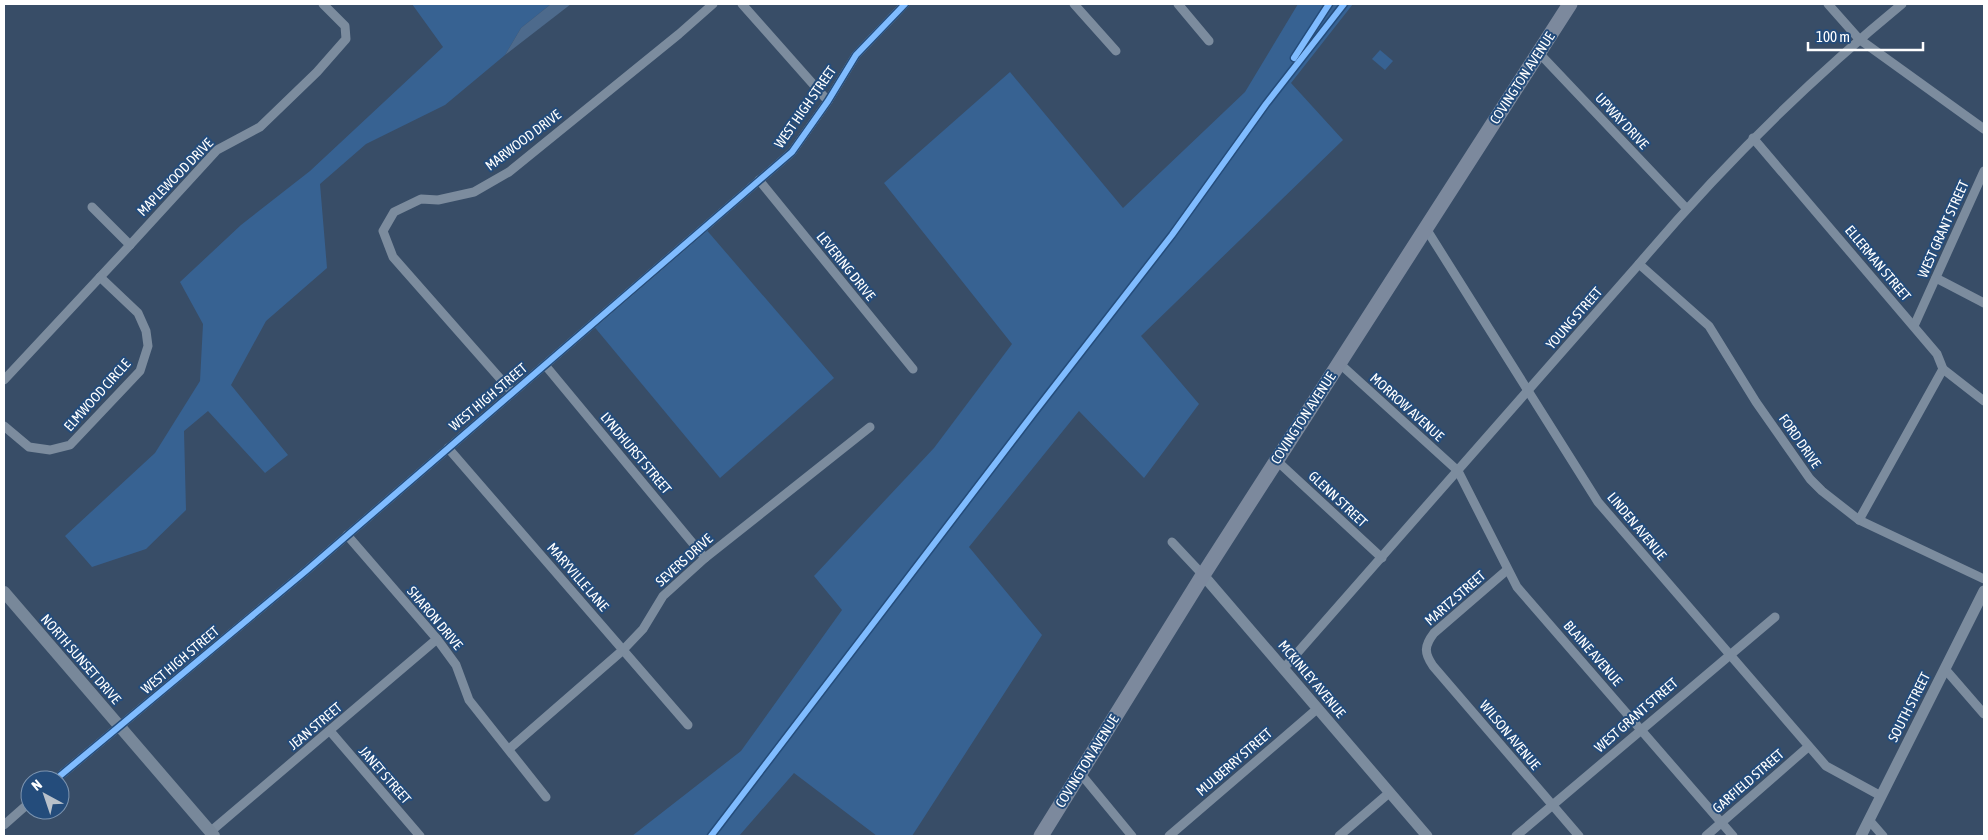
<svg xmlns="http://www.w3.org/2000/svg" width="1988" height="840" font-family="'Asap Condensed',sans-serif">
<rect width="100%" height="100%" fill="#384d67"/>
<g fill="#376292">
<path d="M 412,4 L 551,4 L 521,28 L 505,55 L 445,105 L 366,144 L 320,184 L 327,268 L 266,321 L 231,385 L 288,455 L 265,473 L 208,411 L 184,431 L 186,510 L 146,549 L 92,567 L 65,536 L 155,453 L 200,381 L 203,324 L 180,282 L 241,225 L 310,171 L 443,47 Z"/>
<path d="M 1298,4 L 1353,4 L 1291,83 L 1343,140 L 1141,336 L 1199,404 L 1144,478 L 1079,411 L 969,547 L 1042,635 L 912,836 L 877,836 L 794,773 L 739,836 L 632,836 L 741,751 L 842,610 L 814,576 L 934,448 L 1012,344 L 884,183 L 1010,72 L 1123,208 L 1245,92 Z"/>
<path d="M 1380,50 L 1393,61 L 1385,70 L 1372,59 Z"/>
<path d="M 704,227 L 834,378 L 720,478 L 592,324 Z"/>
</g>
<path fill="#4d6a8c" d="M 551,4 L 571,4 L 505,55 L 521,28 Z"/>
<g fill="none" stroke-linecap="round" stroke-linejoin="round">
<g stroke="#7c8c9e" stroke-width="9">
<path d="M 742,4 L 828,101"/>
<path d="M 1074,4 L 1116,51"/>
<path d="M 1178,4 L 1209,41"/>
<path d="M 1828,4 L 1859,39 L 1984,129"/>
<path d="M 1539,53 L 1686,208"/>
<path d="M 1753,138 L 1937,354 L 1943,369 L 1984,401"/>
<path d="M 759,180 L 913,369"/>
<path d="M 92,207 L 130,245"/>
<path d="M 1425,227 L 1598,502 L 1826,766 L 1881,796"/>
<path d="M 1639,264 L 1709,326 L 1756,402 L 1810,479 L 1822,491 L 1859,520 L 1984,579"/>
<path d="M 1936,278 L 1984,303"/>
<path d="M 1914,326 L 1984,171"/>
<path d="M 1339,363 L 1458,471 L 1517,587 L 1733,836"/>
<path d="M 545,365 L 705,558"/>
<path d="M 4,380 L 130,245 L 217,150 L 260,127 L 317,72 L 346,39 L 345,26 L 323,4"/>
<path d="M 512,392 L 393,257 L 383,231 L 394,212 L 421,199 L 438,200 L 474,192 L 509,172 L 679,34 L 713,4"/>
<path d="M 4,426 L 29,447 L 50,450 L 70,445 L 140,371 L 148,346 L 146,331 L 138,313 L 100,277"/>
<path d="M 448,448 L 688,725"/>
<path d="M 1276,460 L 1382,558"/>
<path d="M 1859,520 L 1943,369"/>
<path d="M 347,535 L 437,639 L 456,665 L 469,700 L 546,797"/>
<path d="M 1172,542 L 1203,575"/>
<path d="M 1507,570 L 1434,633 C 1424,646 1424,653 1433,666 L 1579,836"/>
<path d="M 1284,668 L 1639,264 C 1719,169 1806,83 1902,4"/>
<path d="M 1945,669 L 1984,714"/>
<path d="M 330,731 L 420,836"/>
<path d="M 509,749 L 623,650 L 643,629 L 663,596 L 705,558 L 870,427"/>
<path d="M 1080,773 L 1132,836"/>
<path d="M 55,780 L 307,570 L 792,152 L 828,101 L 856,55 L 905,4"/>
<path d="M 1869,820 L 1883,836"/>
<path d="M 4,825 L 30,802"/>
<path d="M 210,832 L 437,639"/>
<path d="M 1169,836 L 1317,709"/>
<path d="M 1339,836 L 1389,793"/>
<path d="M 1516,836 L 1775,617"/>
<path d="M 1706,836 L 1808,747"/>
</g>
<g stroke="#7c8c9e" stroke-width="11">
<path d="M 1203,575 L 1427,836"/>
<path d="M 1861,836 L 1984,591"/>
</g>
<path stroke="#78889a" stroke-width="12" d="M 4,592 L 214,836"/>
<path stroke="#7c899d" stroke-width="15" d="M 1041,836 L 1203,575 L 1570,4"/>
<defs>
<g id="cycleway">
<path d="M 1294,58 L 1329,4"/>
<path d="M 55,780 L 307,570 L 792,152 L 828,101 L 856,55 L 905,4"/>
<path d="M 711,836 L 1033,414 L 1172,235 L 1266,104 L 1344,4"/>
</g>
</defs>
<use href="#cycleway" stroke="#244c7b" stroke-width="9"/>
<use href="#cycleway" stroke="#80bcff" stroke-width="6"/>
</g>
<g text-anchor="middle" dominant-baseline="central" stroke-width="4" stroke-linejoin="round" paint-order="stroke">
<g font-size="14" fill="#fff" stroke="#244c7b">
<text transform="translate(1522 78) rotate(-57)">COVINGTON AVENUE</text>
<text transform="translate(805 107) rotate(-55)">WEST HIGH STREET</text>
<text transform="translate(1622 121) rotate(47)">UPWAY DRIVE</text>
<text transform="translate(523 140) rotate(-37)">MARWOOD DRIVE</text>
<text transform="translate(175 177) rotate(-46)">MAPLEWOOD DRIVE</text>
<text transform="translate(1943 229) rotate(-66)">WEST GRANT STREET</text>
<text transform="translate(1878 263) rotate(50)">ELLERMAN STREET</text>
<text transform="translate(846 266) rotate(51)">LEVERING DRIVE</text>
<text transform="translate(1574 318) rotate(-49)">YOUNG STREET</text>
<text transform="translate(97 395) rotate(-48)">ELMWOOD CIRCLE</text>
<text transform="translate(488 397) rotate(-40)">WEST HIGH STREET</text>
<text transform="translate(1407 407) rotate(42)">MORROW AVENUE</text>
<text transform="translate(1303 418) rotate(-57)">COVINGTON AVENUE</text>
<text transform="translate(1800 441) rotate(55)">FORD DRIVE</text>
<text transform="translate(636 453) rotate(50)">LYNDHURST STREET</text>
<text transform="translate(1338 499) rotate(43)">GLENN STREET</text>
<text transform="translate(1637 526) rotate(50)">LINDEN AVENUE</text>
<text transform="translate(684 560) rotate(-42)">SEVERS DRIVE</text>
<text transform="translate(578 577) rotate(49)">MARYVILLE LANE</text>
<text transform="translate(1455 598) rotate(-41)">MARTZ STREET</text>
<text transform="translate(435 618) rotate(50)">SHARON DRIVE</text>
<text transform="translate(1593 653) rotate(49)">BLAINE AVENUE</text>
<text transform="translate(81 659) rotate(49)">NORTH SUNSET DRIVE</text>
<text transform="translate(180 660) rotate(-40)">WEST HIGH STREET</text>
<text transform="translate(1312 679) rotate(50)">MCKINLEY AVENUE</text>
<text transform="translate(1909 707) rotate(-63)">SOUTH STREET</text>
<text transform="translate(1636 715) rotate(-41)">WEST GRANT STREET</text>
<text transform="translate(315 726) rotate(-40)">JEAN STREET</text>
<text transform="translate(1510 735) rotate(50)">WILSON AVENUE</text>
<text transform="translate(1087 761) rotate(-58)">COVINGTON AVENUE</text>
<text transform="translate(1234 762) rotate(-41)">MULBERRY STREET</text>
<text transform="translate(385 775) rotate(49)">JANET STREET</text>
<text transform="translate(1748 781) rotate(-41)">GARFIELD STREET</text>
</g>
</g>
<rect width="1988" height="840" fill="none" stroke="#ffffff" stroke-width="10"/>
<g transform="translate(45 795) rotate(320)"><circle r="24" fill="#244c7b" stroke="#7c94b0"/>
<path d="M0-4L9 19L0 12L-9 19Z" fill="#b9c1ca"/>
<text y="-8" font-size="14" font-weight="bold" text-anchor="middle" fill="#ffffff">N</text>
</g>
<path d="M1808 42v8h115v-8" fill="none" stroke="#ffffff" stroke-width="2.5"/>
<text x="1816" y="42" font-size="15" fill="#ffffff" stroke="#244c7b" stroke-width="4" paint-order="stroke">100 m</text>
</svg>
